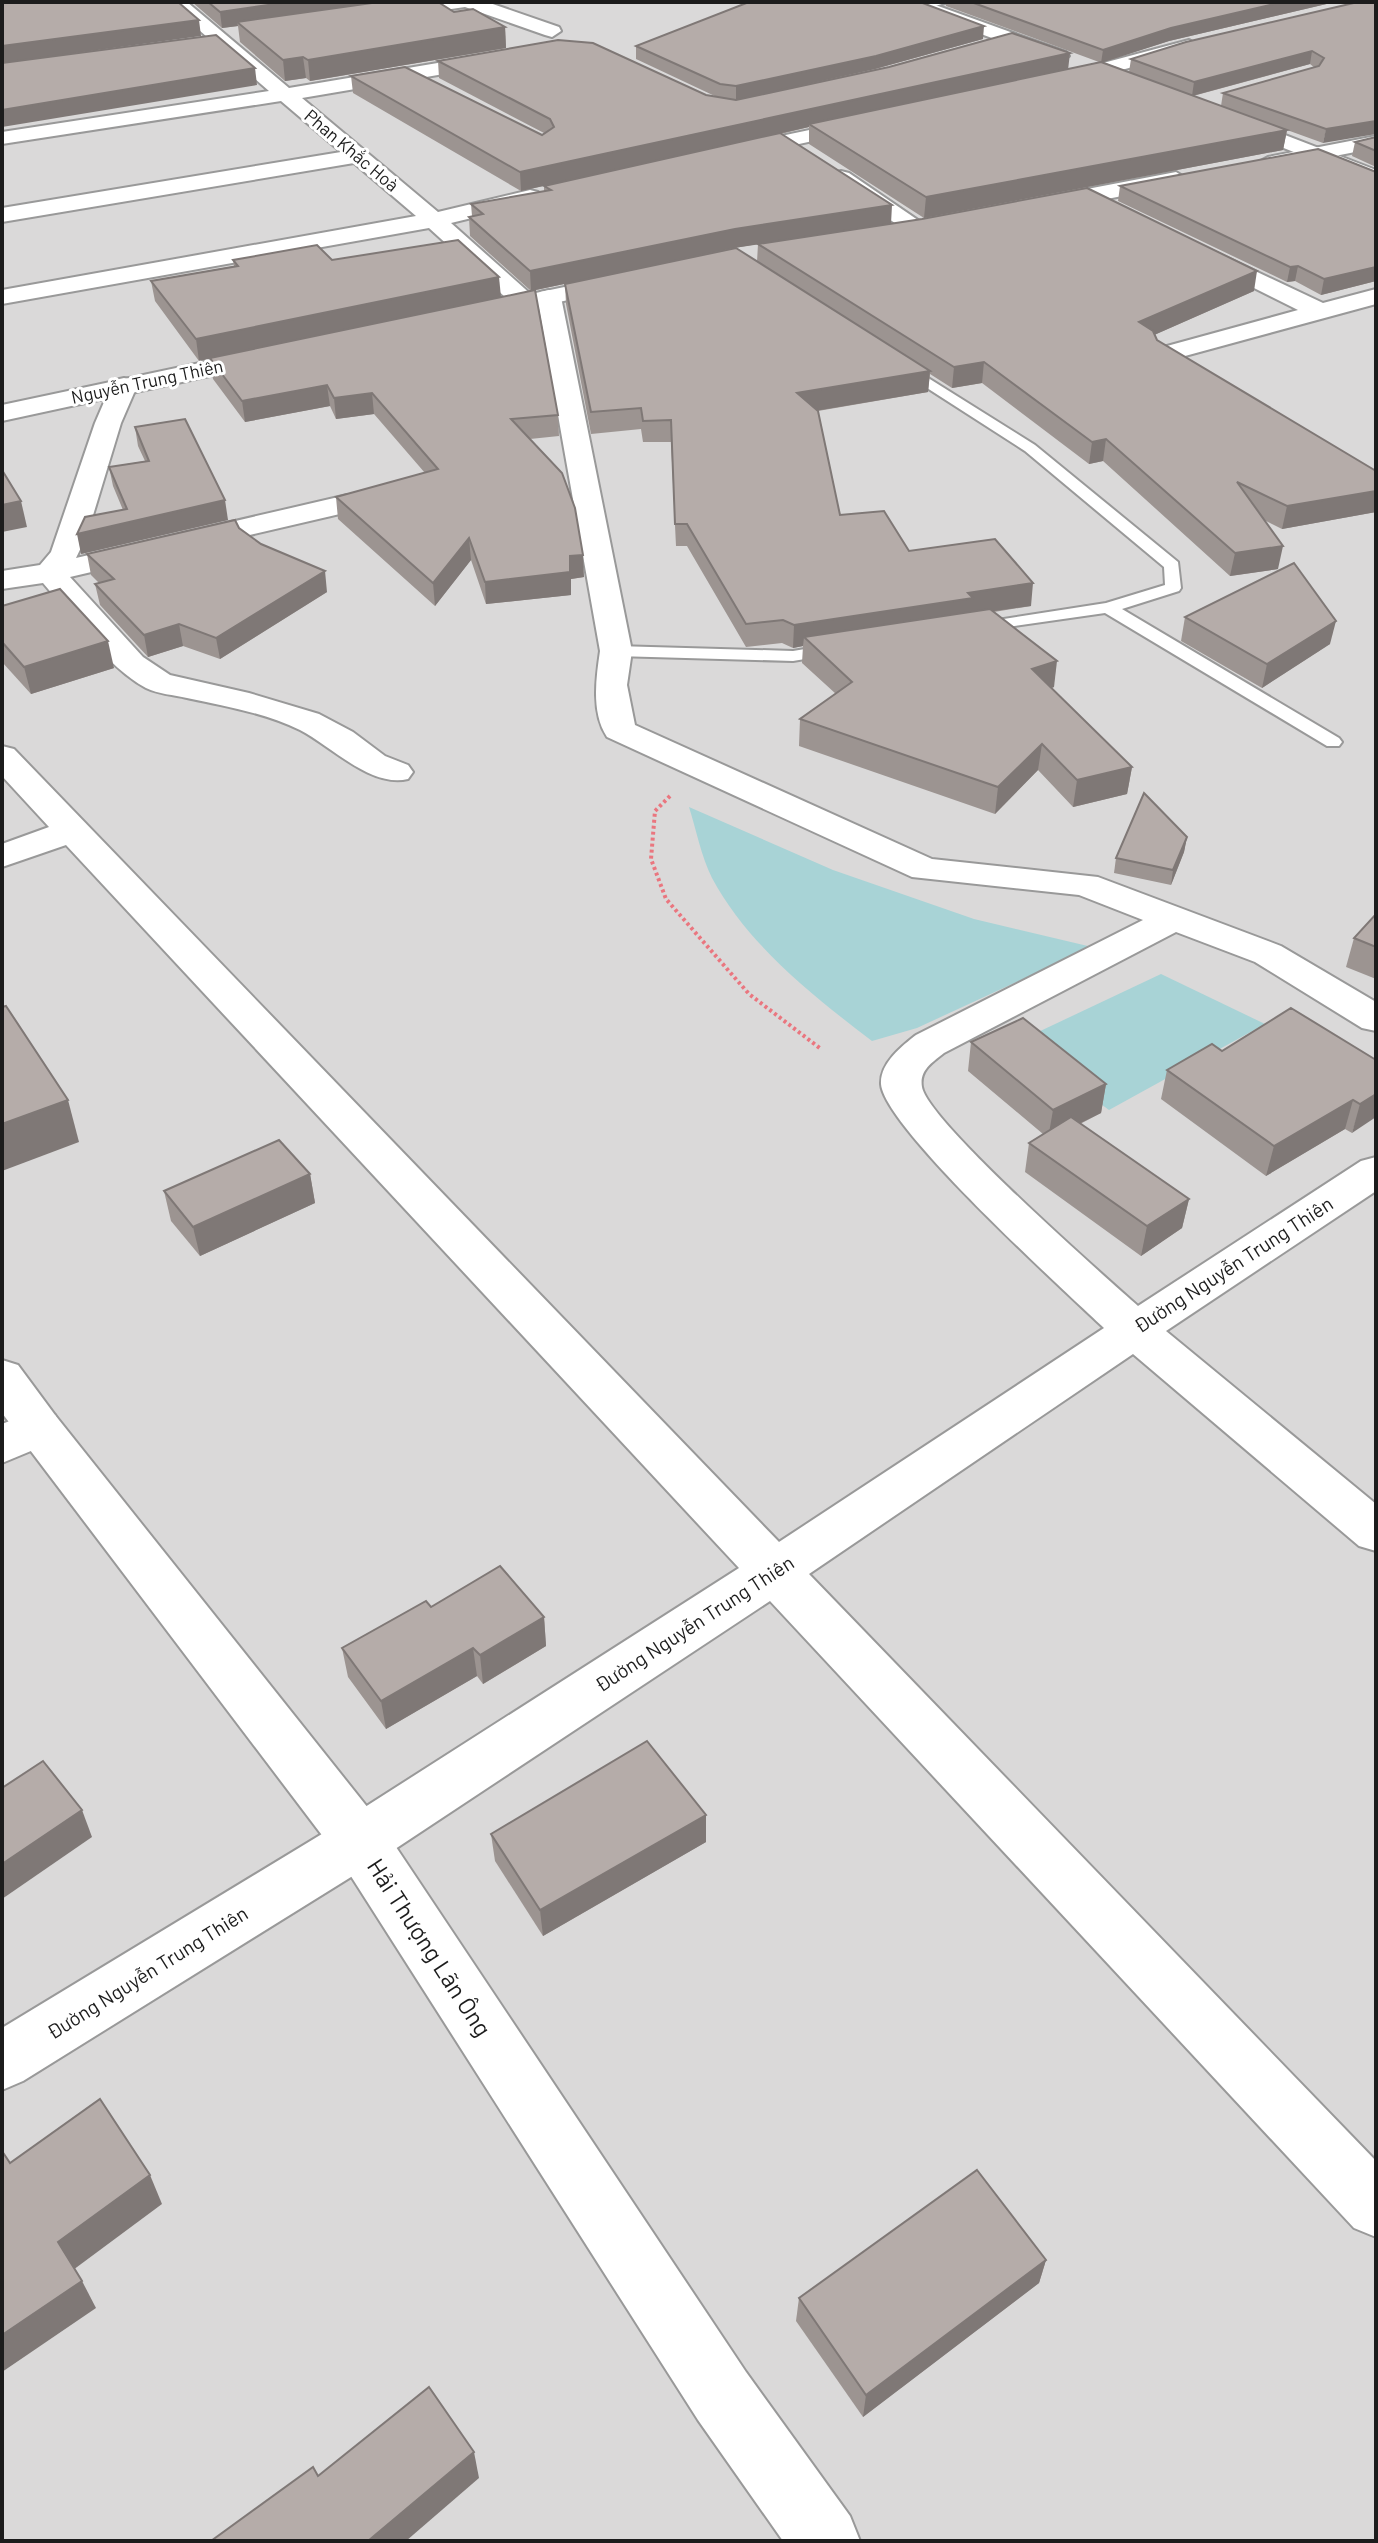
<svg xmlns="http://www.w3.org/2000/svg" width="1378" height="2543" font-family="Barlow,sans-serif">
<rect width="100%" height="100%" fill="#ece8e3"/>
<rect fill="#dad9d9" x="2" y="2" width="1374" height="2539"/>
<g fill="#a8d3d6">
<path d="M 689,807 L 833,870 L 974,919 L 1092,947 L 917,1028 L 872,1041 C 813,996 748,945 712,878 C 701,856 696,829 689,807 Z"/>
<path d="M 1161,974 L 1265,1024 L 1109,1110 L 1017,1042 Z"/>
</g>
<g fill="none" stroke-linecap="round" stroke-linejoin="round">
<defs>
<g id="service">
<path d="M 931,2 L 948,2 L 923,10 L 918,7 Z"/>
<path d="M 901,361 L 1035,445 L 1178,562 L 1181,588 L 1179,591 L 1122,609 L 1339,738 L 1342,742 L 1339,746 L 1327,746 L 1105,613 L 972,632 L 970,628 L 978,623 L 1106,603 L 1165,585 L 1164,567 L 1025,451 L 896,368 L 894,365 Z"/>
<path d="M 835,644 L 844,649 L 841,653 L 793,661 L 616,656 L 607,651 L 616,646 L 793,651 Z"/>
</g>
<g id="minor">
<path d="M 167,2 L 187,2 L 289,88 L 497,53 L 504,55 L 507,59 L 504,63 L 497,65 L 302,98 L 438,212 L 530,190 L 538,192 L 541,197 L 538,202 L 451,223 L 534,297 L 537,302 L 534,307 L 516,307 L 429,228 L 2,304 L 2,290 L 416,216 L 354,163 L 2,222 L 2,208 L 341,152 L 281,101 L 2,144 L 2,132 L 269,91 Z"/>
<path d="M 421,2 L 487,2 L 559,27 L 561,31 L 552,37 L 545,35 L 465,7 L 382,19 L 373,13 L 382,7 Z"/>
<path d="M 901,2 L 927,2 L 1066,52 L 1069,56 L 1059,62 L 1052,60 L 904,6 Z"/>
<path d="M 1189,40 L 1199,46 L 1196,50 L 1058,87 L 1048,81 L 1051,77 Z"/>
<path d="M 1228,113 L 1376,170 L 1376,185 L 1221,123 L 1218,119 Z"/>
<path d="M 866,118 L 876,124 L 873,128 L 734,158 L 723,152 L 734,146 Z"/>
<path d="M 841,171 L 849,173 L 931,229 L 928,234 L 912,234 L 833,183 L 830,178 L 833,173 Z"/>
<path d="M 1204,247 L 1323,303 L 1376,289 L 1376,304 L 1174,359 L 1156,359 L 1152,354 L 1156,349 L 1298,310 L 1196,259 L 1192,254 L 1196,249 Z"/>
<path d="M 549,290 L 558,292 L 561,297 L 632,651 L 627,685 L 635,725 L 932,859 L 1098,877 L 1281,946 L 1376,1002 L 1376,1031 L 1362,1028 L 1255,962 L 1176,932 L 944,1053 C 933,1062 919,1070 922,1087 C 928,1121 1102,1274 1138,1306 L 1361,1161 L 1376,1157 L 1376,1191 L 1166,1331 L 1376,1504 L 1376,1551 L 1359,1546 L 1133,1354 L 809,1574 L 1376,2161 L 1376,2237 L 1354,2228 L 770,1601 L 380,1859 L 23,2081 L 2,2090 L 2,2028 L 340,1823 L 739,1568 L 66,845 L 2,867 L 2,844 L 49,827 L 2,776 L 2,746 L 14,749 L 779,1542 L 1104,1328 C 1065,1291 884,1127 881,1084 C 880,1063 902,1046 916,1035 L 1143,920 L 1079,895 L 912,877 L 607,737 C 591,713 596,678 600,651 L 537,297 L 540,292 Z"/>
<path d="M 124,378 L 133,380 L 137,386 L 121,423 L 87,535 L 76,558 L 347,495 L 357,498 L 361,504 L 357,510 L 70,577 L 143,657 L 170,675 L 249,693 L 319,714 L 353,732 L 385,756 L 408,765 L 413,772 L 408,779 C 371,788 331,746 300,730 C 266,713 224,706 187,698 C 174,695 158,694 146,688 C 107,667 72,616 43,583 L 2,589 L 2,571 L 40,565 L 51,552 L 95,423 L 111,386 L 115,380 Z"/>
<path d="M 38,1410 L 55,1415 L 62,1428 L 55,1441 L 2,1463 L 2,1424 Z"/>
</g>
<g id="tertiary">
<path d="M 1376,136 L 1376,148 L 1268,169 L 1257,163 L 1268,157 Z"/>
<path d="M 1176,172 L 1187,179 L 1184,184 L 1040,212 L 1029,205 L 1040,198 Z"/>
<path d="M 622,275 L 630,277 L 634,282 L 630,287 L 478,319 L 469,317 L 466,312 L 469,307 L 478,305 Z"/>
<path d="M 270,348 L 279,351 L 283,356 L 279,361 L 2,421 L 2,405 Z"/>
<path d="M 2,1360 L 18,1365 L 55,1415 L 380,1823 L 746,2372 L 850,2516 L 860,2541 L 783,2541 L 698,2420 L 340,1859 L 2,1413 Z"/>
</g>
</defs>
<use href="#service" stroke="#999" stroke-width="4"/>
<use href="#minor" stroke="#999" stroke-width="4"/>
<use href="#tertiary" stroke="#999" stroke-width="4"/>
<path stroke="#ea767f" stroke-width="4" stroke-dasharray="3 3" stroke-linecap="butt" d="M 670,796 L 655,811 L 651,859 L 666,899 L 749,994 L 821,1049"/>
<use href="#service" fill="#fff" fill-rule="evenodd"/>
<use href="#minor" fill="#fff" fill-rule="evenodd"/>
<use href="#tertiary" fill="#fff" fill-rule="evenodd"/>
</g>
<g fill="#9c9491" fill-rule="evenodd">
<path d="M 192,2 L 438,2 L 454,12 L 505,27 L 506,48 L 310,81 L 306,78 L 285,81 L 240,42 L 238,26 L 222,28 Z"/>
<path d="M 946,2 L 1335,2 L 1169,41 L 1103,62 L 1129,72 L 1131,59 L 1358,2 L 1323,143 L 1287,130 L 1283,150 L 924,218 L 809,144 L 809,127 L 781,134 L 891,224 L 1254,291 L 1154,335 L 1157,340 L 1376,471 L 1376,512 L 1282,529 L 1264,520 L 1278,569 L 1230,576 L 1103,461 L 1089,464 L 982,383 L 952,388 L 930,374 L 928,392 L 818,411 L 840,515 L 909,551 L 1031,606 L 994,612 L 1054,687 L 1052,688 L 1132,767 L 1127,794 L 1073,807 L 1038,770 L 995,814 L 799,746 L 800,719 L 836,694 L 802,663 L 803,646 L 793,648 L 782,643 L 746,647 L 687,546 L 676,546 L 671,442 L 643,442 L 641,429 L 591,434 L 566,304 L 565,284 L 757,262 L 758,244 L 734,248 L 531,291 L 470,236 L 469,217 L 472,216 L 471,204 L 544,191 L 544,186 L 605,172 L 521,191 L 353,93 L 351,76 L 542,135 L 544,133 L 439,78 L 438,61 L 719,98 L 636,59 L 636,46 L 983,39 L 875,69 L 736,100 L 1069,69 L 1099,62 L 946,6 ZM 1310,64 L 1315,68 L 1223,93 L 1221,106 L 1193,96 Z"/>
<path d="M 1376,137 L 1376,167 L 1352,156 L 1355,142 Z"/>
<path d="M 1376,172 L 1376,281 L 1321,295 L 1295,281 L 1287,282 L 1118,201 L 1120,186 Z"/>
<path d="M 233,260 L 332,260 L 501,297 L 199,361 L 155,301 L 151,281 L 234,266 Z"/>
<path d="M 210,358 L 558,415 L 559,436 L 530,439 L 584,577 L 571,579 L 571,595 L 486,604 L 471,560 L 435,606 L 338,519 L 336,497 L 425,473 L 374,414 L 336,419 L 330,406 L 245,422 L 213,379 Z"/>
<path d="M 135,427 L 228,520 L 81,554 L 123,510 L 113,486 L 109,467 L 145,461 L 138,446 Z"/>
<path d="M 239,528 L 327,592 L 220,659 L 183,646 L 148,657 L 100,605 L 95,584 L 99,583 L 91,575 L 87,554 Z"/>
<path d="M 2,606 L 114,668 L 31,694 L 2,662 Z"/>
<path d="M 1185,617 L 1330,644 L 1262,688 L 1181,641 Z"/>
<path d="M 1187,837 L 1184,852 L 1171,885 L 1114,873 L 1116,858 Z"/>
<path d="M 1376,914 L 1376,979 L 1346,967 L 1354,938 Z"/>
<path d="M 971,1042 L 1106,1084 L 1101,1113 L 1080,1124 L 1189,1199 L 1182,1228 L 1141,1256 L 1025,1172 L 1029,1143 L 1043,1134 L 968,1071 Z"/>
<path d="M 1222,1051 L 1376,1060 L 1352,1133 L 1345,1129 L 1266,1176 L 1161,1099 L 1167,1070 Z"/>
<path d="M 310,1174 L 315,1203 L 200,1256 L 171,1221 L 164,1191 Z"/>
<path d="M 431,1607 L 544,1617 L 546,1646 L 483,1684 L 477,1676 L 386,1729 L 348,1677 L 342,1648 Z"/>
<path d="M 491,1834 L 706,1842 L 543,1936 L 495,1861 Z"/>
<path d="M 1046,2260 L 1039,2283 L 863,2417 L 796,2321 L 799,2298 Z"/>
</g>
<g fill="#7f7876">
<path d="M 289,2 L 401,2 L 237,22 L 238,26 L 222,28 L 220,12 Z"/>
<path d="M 1283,2 L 1335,2 L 1169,41 L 1101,63 L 1103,50 L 1171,28 Z"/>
<path d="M 199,20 L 201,36 L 2,63 L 2,46 Z"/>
<path d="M 984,26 L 983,39 L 875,69 L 736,100 L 736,86 Z"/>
<path d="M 505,27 L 506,48 L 310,81 L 308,60 Z"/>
<path d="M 1312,51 L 1310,64 L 1192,96 L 1194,82 Z"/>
<path d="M 1070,53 L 1068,70 L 809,124 L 809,127 L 521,191 L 520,172 Z"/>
<path d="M 303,57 L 306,78 L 285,81 L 283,60 Z"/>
<path d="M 255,68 L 257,85 L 2,127 L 2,110 Z"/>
<path d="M 1376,121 L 1376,134 L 1323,143 L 1326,129 Z"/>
<path d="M 1287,130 L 1283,150 L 924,218 L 926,197 Z"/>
<path d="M 892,205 L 891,224 L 734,248 L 531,291 L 530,271 L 735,229 Z"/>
<path d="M 1298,266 L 1295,281 L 1287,282 L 1290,267 Z"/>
<path d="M 1376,267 L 1376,281 L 1321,295 L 1324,279 Z"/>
<path d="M 1257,271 L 1254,291 L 1136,343 L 1139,322 Z"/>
<path d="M 499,277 L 501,297 L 199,361 L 196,339 Z"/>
<path d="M 984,362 L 982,383 L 952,388 L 954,367 Z"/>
<path d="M 930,371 L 928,392 L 797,414 L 797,393 Z"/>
<path d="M 327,385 L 330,406 L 245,422 L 242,401 Z"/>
<path d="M 372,393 L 374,414 L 336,419 L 334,398 Z"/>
<path d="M 1106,439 L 1103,461 L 1089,464 L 1092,442 Z"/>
<path d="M 1376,491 L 1376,512 L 1282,529 L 1287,506 Z"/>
<path d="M 225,500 L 228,520 L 81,554 L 77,534 Z"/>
<path d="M 21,501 L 27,527 L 2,532 L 2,505 Z"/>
<path d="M 469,538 L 471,560 L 435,606 L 433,583 Z"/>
<path d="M 1283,546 L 1278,569 L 1230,576 L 1235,553 Z"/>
<path d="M 583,555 L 584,577 L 571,579 L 571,595 L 486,604 L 485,582 L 570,556 Z"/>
<path d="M 325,571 L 327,592 L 220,659 L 216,638 Z"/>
<path d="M 1033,583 L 1031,606 L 804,637 L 803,646 L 793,648 L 794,625 L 968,593 Z"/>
<path d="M 1336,621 L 1330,644 L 1262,688 L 1267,664 Z"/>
<path d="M 179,624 L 183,646 L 148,657 L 144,635 Z"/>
<path d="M 108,641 L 114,668 L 31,694 L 24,667 Z"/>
<path d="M 1057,661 L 1054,687 L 1029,694 L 1032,669 Z"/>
<path d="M 1042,744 L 1038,770 L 995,814 L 998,787 Z"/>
<path d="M 1132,767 L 1127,794 L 1073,807 L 1077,780 Z"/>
<path d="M 1187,837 L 1184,852 L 1171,885 L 1173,870 Z"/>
<path d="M 1106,1084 L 1101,1113 L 1048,1139 L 1053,1110 Z"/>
<path d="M 1376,1094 L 1376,1117 L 1352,1133 L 1360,1104 Z"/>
<path d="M 68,1100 L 79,1142 L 2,1171 L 2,1124 Z"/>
<path d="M 1353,1100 L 1345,1129 L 1266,1176 L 1274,1146 Z"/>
<path d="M 310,1174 L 315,1203 L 200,1256 L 193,1227 Z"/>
<path d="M 1189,1199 L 1182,1228 L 1141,1256 L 1147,1226 Z"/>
<path d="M 544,1617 L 546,1646 L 483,1684 L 480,1655 Z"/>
<path d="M 473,1648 L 477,1676 L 386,1729 L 381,1701 Z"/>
<path d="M 82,1810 L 92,1837 L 2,1899 L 2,1864 Z"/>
<path d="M 706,1815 L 706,1842 L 543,1936 L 540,1910 Z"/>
<path d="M 150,2175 L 162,2204 L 73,2270 L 58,2242 Z"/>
<path d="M 1046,2260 L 1039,2283 L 863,2417 L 866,2395 Z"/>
<path d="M 82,2281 L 96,2308 L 2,2372 L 2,2335 Z"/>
<path d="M 474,2452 L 479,2478 L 406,2541 L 368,2541 Z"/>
</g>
<g fill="#b5aca9" stroke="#7f7876" stroke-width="2">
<path d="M 2,2 L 178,2 L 199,20 L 2,46 Z"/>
<path d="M 208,2 L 289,2 L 220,12 Z"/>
<path d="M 379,2 L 438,2 L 454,12 L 473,9 L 505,27 L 308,60 L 303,57 L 283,60 L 237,22 Z"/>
<path d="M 749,2 L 920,2 L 984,26 L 876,56 L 736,86 L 720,84 L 636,46 Z"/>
<path d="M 971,2 L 1283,2 L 1171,28 L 1103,50 Z"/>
<path d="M 1358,2 L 1376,2 L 1376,121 L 1326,129 L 1223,93 L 1319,66 L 1324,58 L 1312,51 L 1194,82 L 1131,59 L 1186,42 Z"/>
<path d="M 1012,33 L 1070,53 L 520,172 L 351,76 L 405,67 L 542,135 L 554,127 L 550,119 L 438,61 L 558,40 L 593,43 L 706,95 L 736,100 L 889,67 Z"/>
<path d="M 216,35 L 255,68 L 2,110 L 2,63 Z"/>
<path d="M 1101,62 L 1287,130 L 926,197 L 809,124 Z"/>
<path d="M 780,133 L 892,205 L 735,229 L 530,271 L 469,217 L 483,214 L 471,204 L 551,190 L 544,186 Z"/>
<path d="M 1376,137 L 1376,151 L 1355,142 Z"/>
<path d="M 1318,149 L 1376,172 L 1376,267 L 1324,279 L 1298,266 L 1290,267 L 1120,186 Z"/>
<path d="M 1087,188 L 1257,271 L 1139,322 L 1153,331 L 1157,340 L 1376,471 L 1376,491 L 1287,506 L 1237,482 L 1283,546 L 1235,553 L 1106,439 L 1092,442 L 984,362 L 954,367 L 758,244 L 922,219 Z"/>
<path d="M 458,240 L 499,277 L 196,339 L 151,281 L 238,266 L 233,260 L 317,245 L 332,260 Z"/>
<path d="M 736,248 L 930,371 L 797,393 L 818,411 L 840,515 L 884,511 L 909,551 L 995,539 L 1033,583 L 968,593 L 973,598 L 794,625 L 783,620 L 746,624 L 687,524 L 675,524 L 671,420 L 643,421 L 641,408 L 591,412 L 565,284 Z"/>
<path d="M 535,290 L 558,415 L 511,419 L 562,473 L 575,508 L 583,555 L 570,556 L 570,572 L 485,582 L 469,538 L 433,583 L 336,497 L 438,469 L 372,393 L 334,398 L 327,385 L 242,401 L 210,358 Z"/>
<path d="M 185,419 L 225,500 L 77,534 L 85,517 L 127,509 L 109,467 L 149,461 L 135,427 Z"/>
<path d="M 2,470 L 21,501 L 2,505 Z"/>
<path d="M 235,520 L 239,528 L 261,544 L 325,571 L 216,638 L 179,624 L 144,635 L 95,584 L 114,579 L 87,554 Z"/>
<path d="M 1294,563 L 1336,621 L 1267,664 L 1185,617 Z"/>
<path d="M 60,589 L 108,641 L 24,667 L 2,642 L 2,606 Z"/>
<path d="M 990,609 L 1057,661 L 1032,669 L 1132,767 L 1077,780 L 1042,744 L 998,787 L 800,719 L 852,682 L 804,637 Z"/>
<path d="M 1144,793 L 1187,837 L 1173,870 L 1116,858 Z"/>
<path d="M 1376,914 L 1376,947 L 1354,938 Z"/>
<path d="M 6,1006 L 68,1100 L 2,1124 L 2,1007 Z"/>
<path d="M 1291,1008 L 1376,1060 L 1376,1094 L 1360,1104 L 1353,1100 L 1274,1146 L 1167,1070 L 1212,1044 L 1222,1051 Z"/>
<path d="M 1023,1018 L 1106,1084 L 1053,1110 L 971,1042 Z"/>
<path d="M 1071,1117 L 1189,1199 L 1147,1226 L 1029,1143 Z"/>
<path d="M 279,1140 L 310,1174 L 193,1227 L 164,1191 Z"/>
<path d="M 500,1566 L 544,1617 L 480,1655 L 473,1648 L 381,1701 L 342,1648 L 426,1601 L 431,1607 Z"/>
<path d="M 647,1741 L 706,1815 L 540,1910 L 491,1834 Z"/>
<path d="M 43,1761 L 82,1810 L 2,1864 L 2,1788 Z"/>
<path d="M 100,2099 L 150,2175 L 58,2242 L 82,2281 L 2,2335 L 2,2151 L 10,2163 Z"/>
<path d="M 977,2170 L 1046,2260 L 866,2395 L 799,2298 Z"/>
<path d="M 429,2387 L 474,2452 L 368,2541 L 211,2541 L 313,2467 L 318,2476 Z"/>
</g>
<g text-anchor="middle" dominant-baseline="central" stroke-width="6" stroke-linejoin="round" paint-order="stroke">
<g font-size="18" fill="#1c1c1c" stroke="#fff">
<text transform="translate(352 150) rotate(40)">Phan Khắc Hoà</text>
<text transform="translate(147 381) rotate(-12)">Nguyễn Trung Thiên</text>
</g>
<g font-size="20" fill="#1c1c1c" stroke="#fff">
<text transform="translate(1233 1264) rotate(-33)">Đường Nguyễn Trung Thiên</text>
<text transform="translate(694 1623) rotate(-33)">Đường Nguyễn Trung Thiên</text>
<text transform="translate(147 1972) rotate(-32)">Đường Nguyễn Trung Thiên</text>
</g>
<g font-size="24" fill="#1c1c1c" stroke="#fff">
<text transform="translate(430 1947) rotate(57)">Hải Thượng Lãn Ông</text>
</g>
</g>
<rect width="1378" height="2543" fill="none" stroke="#1c1c1c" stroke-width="8"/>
</svg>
